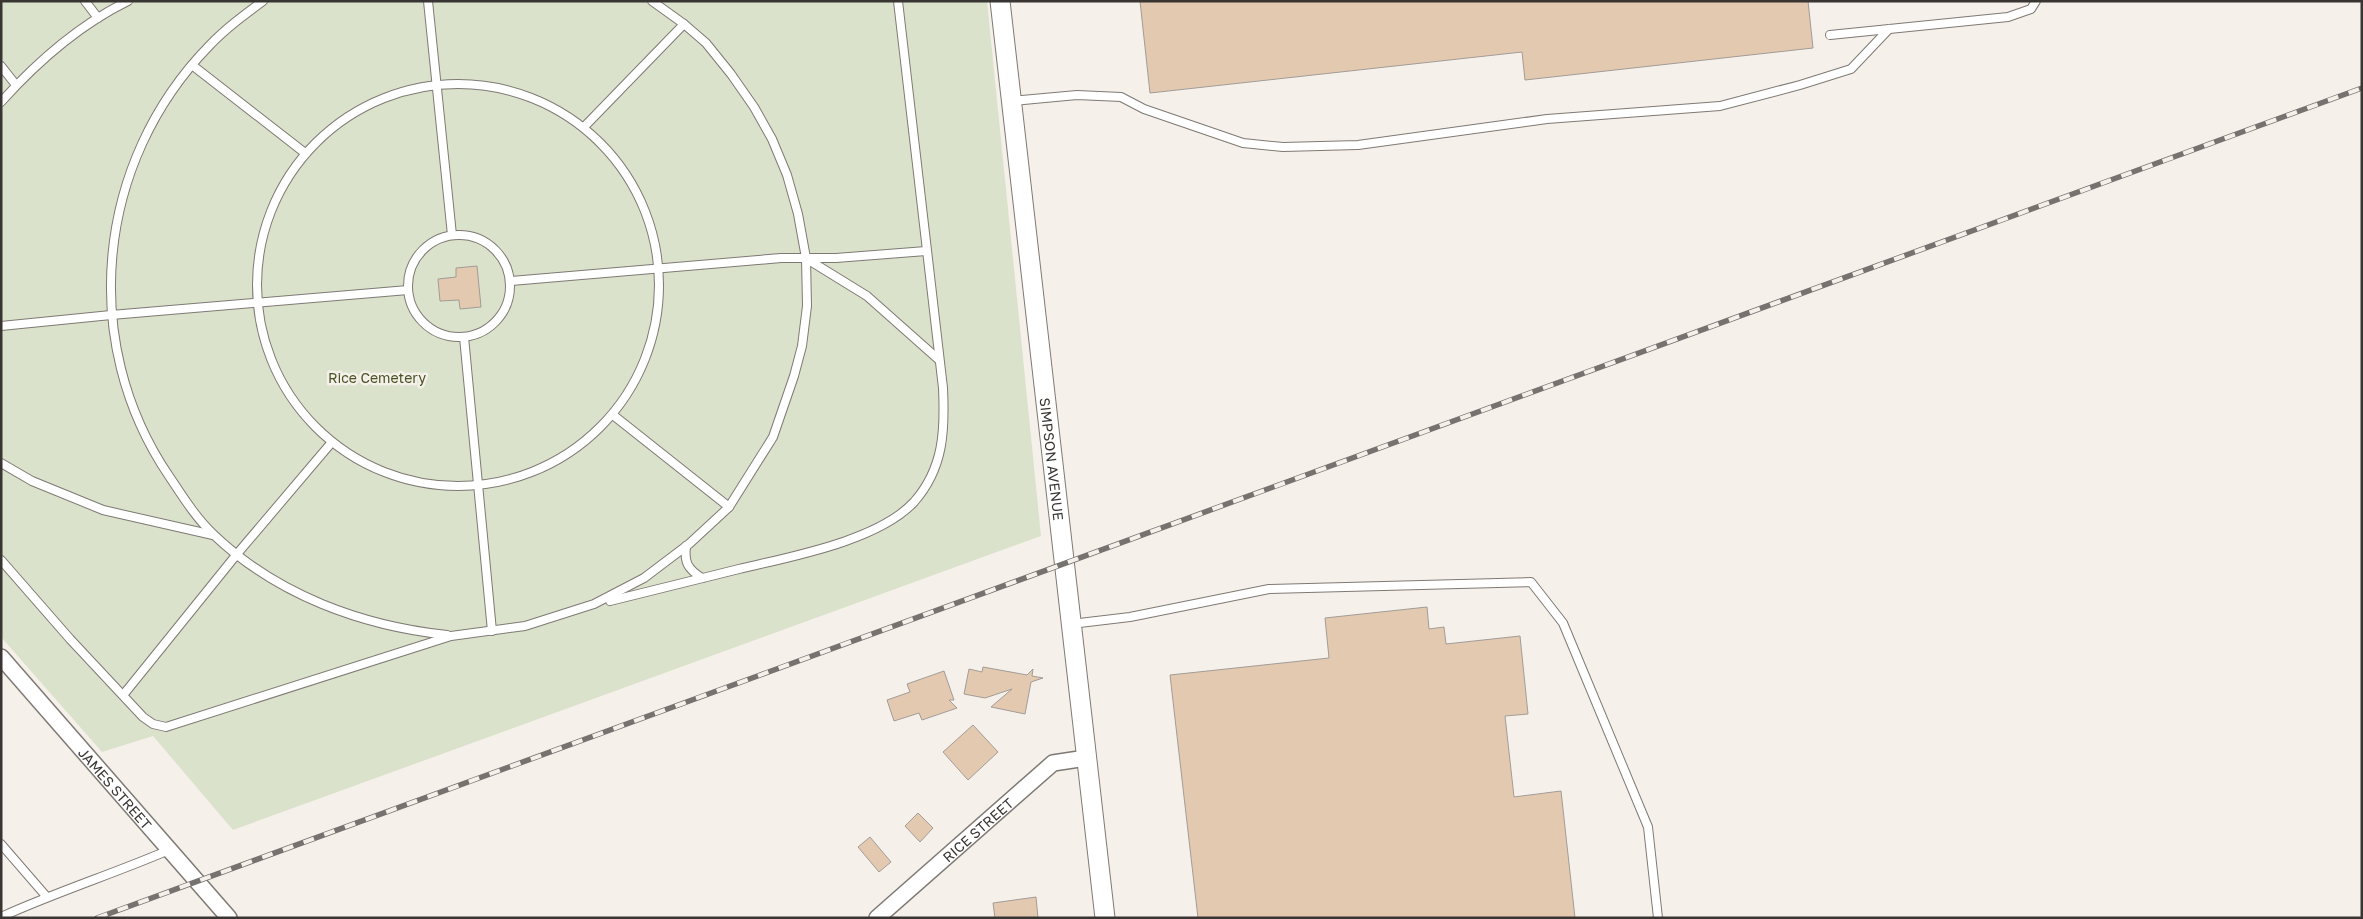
<svg xmlns="http://www.w3.org/2000/svg" width="2363" height="919" font-family="'Golos Text',sans-serif">
<rect width="100%" height="100%" fill="#f6f0ea"/>
<path fill="#dbe2cb" d="M 1,1 L 987,1 L 1041,536 L 233,830 L 153,736 L 102,752 L 1,637 Z"/>
<g fill="#e4c9b1" stroke="#a29c97">
<path d="M 1140,1 L 1808,1 L 1813,48 L 1525,80 L 1522,52 L 1150,93 Z"/>
<path d="M 477,266 L 481,307 L 460,309 L 459,300 L 440,301 L 438,279 L 456,277 L 456,268 Z"/>
<path d="M 1427,607 L 1429,629 L 1444,627 L 1446,644 L 1520,636 L 1528,714 L 1505,716 L 1514,797 L 1561,791 L 1575,918 L 1198,918 L 1170,675 L 1329,658 L 1325,618 Z"/>
<path d="M 983,667 L 1027,675 L 1033,669 L 1032,676 L 1043,678 L 1031,682 L 1025,714 L 991,707 L 1012,689 L 985,698 L 964,694 L 969,669 L 982,672 Z"/>
<path d="M 944,671 L 954,700 L 949,700 L 957,708 L 922,720 L 919,713 L 894,721 L 887,700 L 910,692 L 907,684 Z"/>
<path d="M 973,725 L 998,752 L 968,780 L 943,752 Z"/>
<path d="M 918,813 L 933,828 L 920,842 L 905,826 Z"/>
<path d="M 870,837 L 891,862 L 879,872 L 858,847 Z"/>
<path d="M 1036,897 L 1038,918 L 995,918 L 993,903 Z"/>
</g>
<g fill="none" stroke-linecap="round" stroke-linejoin="round">
<defs>
<g id="service">
<path d="M 85,1 L 98,18"/>
<path d="M 263,1 C 244,15 225,29 209,46 C 96,162 78,342 169,476 C 183,497 196,518 214,535 C 277,595 362,626 447,635"/>
<path d="M 428,1 L 452,235"/>
<path d="M 1830,35 L 2008,17 L 2031,9 L 2036,1"/>
<path d="M 192,65 L 305,153"/>
<path d="M 1,66 L 16,85"/>
<circle cx="458" cy="285" r="201"/>
<path d="M 1012,101 L 1077,95 L 1121,97 L 1144,109 L 1243,143 L 1283,147 L 1358,145 L 1547,119 L 1720,106 L 1800,85 L 1851,69 L 1889,29"/>
<path d="M 1,102 C 37,62 79,25 128,1"/>
<path d="M 584,127 L 684,24"/>
<circle cx="459" cy="286" r="51"/>
<path d="M 807,259 L 867,296 L 938,359"/>
<path d="M 511,281 L 781,258 L 836,258 L 926,251"/>
<path d="M 1,326 L 111,315 L 408,290"/>
<path d="M 464,337 L 492,631"/>
<path d="M 613,415 L 729,507"/>
<path d="M 1,463 L 32,481 L 103,510 L 213,535"/>
<path d="M 686,546 C 684,563 688,569 702,578"/>
<path d="M 1,560 L 70,639 L 143,717 L 153,724 L 166,727 L 451,636 L 525,626 L 594,604 L 644,578 L 689,544 L 729,507 L 773,437 L 794,376 L 802,346 L 807,306 L 806,258 L 798,214 L 787,175 L 772,139 L 754,107 L 731,74 L 706,43 L 684,24 L 652,1"/>
<path d="M 610,601 C 653,590 696,580 739,569 C 789,557 878,541 914,502 C 944,468 945,430 943,388 L 898,1"/>
<path d="M 1071,624 L 1130,617 L 1269,589 L 1531,582 L 1563,623 L 1648,827 L 1658,918"/>
<path d="M 124,694 L 237,554 L 332,442"/>
<path d="M 1,844 L 46,896"/>
<path d="M 1,917 C 56,892 113,874 169,850"/>
</g>
<g id="minor">
<path id="s1" d="M 1,657 L 229,918"/>
<path id="s2" d="M 877,918 L 1053,763 L 1086,758"/>
</g>
<g id="tertiary">
<path id="s3" d="M 1000,1 L 1105,918"/>
</g>
</defs>
<use href="#service" stroke="#7f7974" stroke-width="10"/>
<use href="#minor" stroke="#7f7974" stroke-width="18"/>
<use href="#tertiary" stroke="#7f7974" stroke-width="21"/>
<use href="#service" stroke="#fff" stroke-width="8"/>
<use href="#minor" stroke="#fff" stroke-width="15"/>
<use href="#tertiary" stroke="#fff" stroke-width="19"/>
<defs>
<path id="rail" d="M 97,918 L 2362,88"/>
</defs>
<use href="#rail" stroke="#76726f" stroke-width="5.5"/>
<use href="#rail" stroke="#f6f0ea" stroke-width="4" stroke-dasharray="11" stroke-linecap="butt"/>
</g>
<g text-anchor="middle" dominant-baseline="central" stroke-width="5" stroke-linejoin="round" paint-order="stroke">
<g font-size="14" fill="#485422" stroke="#f6f0ea">
<text x="377" y="377">Rice Cemetery</text>
</g>
<g font-size="14" fill="#383533" stroke="#f6f0ea">
<text stroke="none"><textPath href="#s3" startOffset="461">SIMPSON AVENUE</textPath></text>
<text stroke="none"><textPath href="#s1" startOffset="174">JAMES STREET</textPath></text>
<text stroke="none"><textPath href="#s2" startOffset="134">RICE STREET</textPath></text>
</g>
</g>
<rect width="2363" height="919" fill="none" stroke="#383533" stroke-width="5"/>
</svg>
